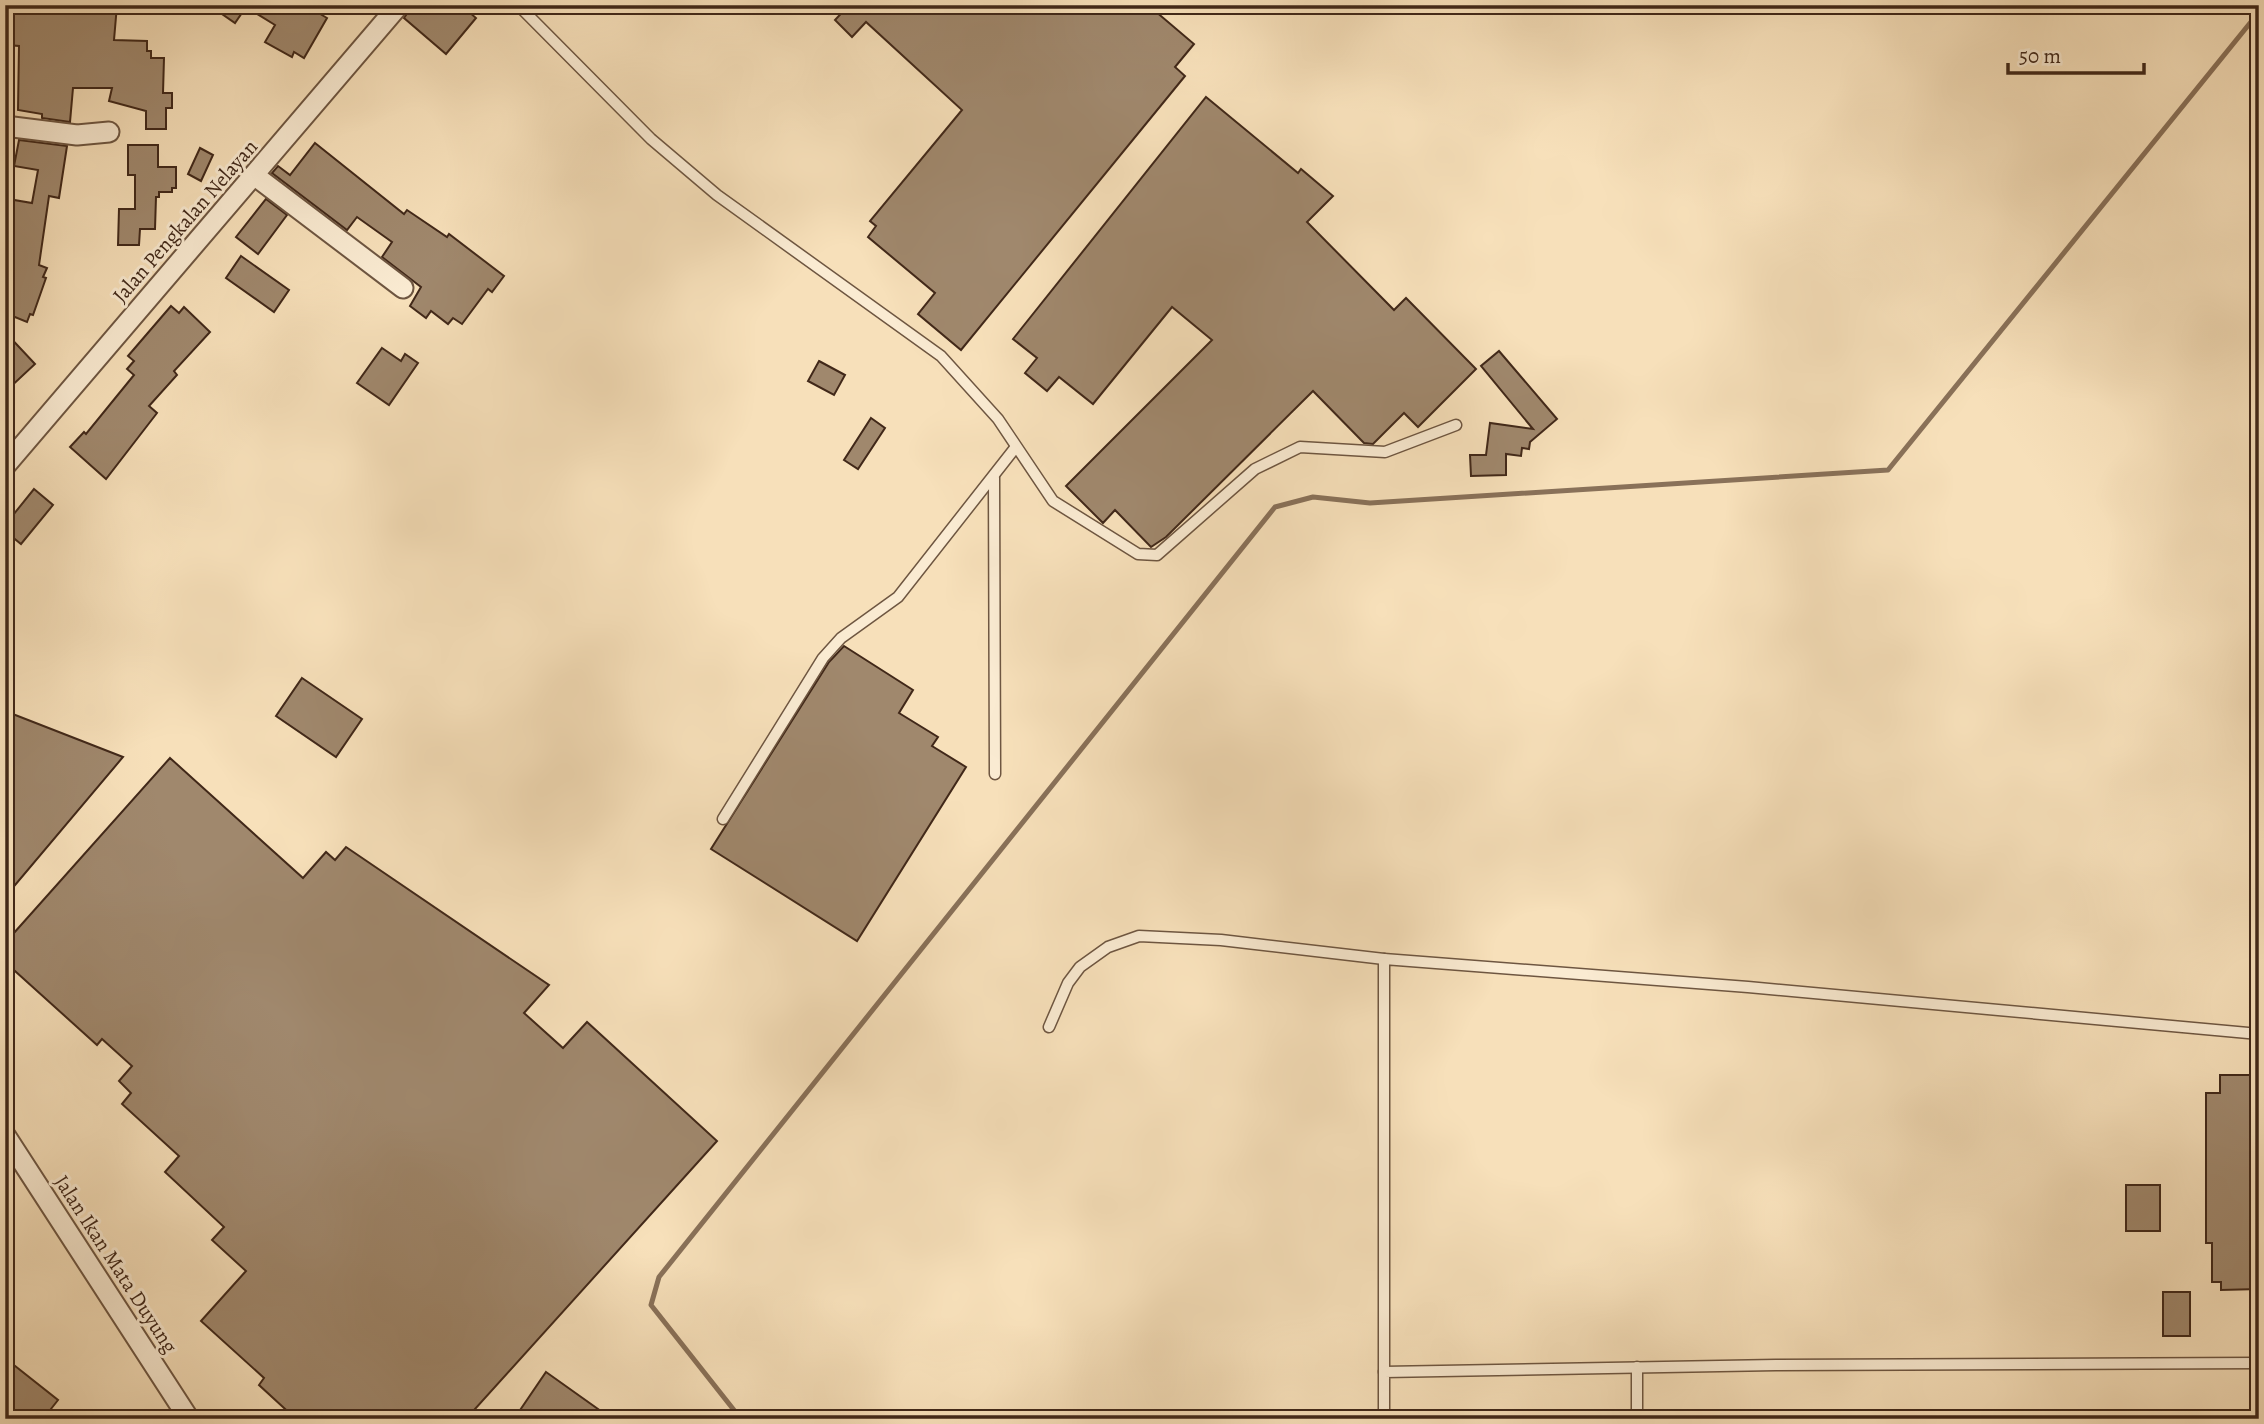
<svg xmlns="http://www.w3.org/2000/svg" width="2264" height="1424" font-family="Alegreya,serif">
<rect width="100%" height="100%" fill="#f7e0ba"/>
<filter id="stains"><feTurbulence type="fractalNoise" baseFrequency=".00286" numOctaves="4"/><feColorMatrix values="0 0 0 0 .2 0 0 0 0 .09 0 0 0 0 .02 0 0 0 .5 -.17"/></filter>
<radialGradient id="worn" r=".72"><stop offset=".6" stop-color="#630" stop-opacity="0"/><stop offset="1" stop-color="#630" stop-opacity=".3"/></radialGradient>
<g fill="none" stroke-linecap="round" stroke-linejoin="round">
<path stroke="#897159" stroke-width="5" d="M 741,1419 L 651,1305 L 659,1277 L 1275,507 L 1313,497 L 1370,503 L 1888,470 L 2259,12"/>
</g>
<g fill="#a0886d" stroke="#412819" stroke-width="2">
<path d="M 33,5 L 117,5 L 114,40 L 147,41 L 147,51 L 151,51 L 151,58 L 164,58 L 163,93 L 172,93 L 172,108 L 166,108 L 166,129 L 146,129 L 146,111 L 109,101 L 112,88 L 73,88 L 70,122 L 42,118 L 42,114 L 18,110 L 19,46 L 7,45 L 5,8 L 32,9 Z"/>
<path d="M 209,5 L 281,5 L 292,12 L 296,5 L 305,5 L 327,18 L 304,58 L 294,52 L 292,57 L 265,42 L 275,25 L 246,7 L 235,23 Z"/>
<path d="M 413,5 L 461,5 L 476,18 L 446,54 L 404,18 Z"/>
<path d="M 849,5 L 1148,5 L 1194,44 L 1175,67 L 1185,76 L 961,350 L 918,314 L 935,293 L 868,237 L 876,226 L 870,221 L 962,110 L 866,22 L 852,37 L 835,20 Z"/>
<path d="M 1206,97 L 1298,173 L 1301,169 L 1333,196 L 1307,222 L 1394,310 L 1406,298 L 1476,369 L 1418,427 L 1404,413 L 1373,444 L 1364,443 L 1313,391 L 1166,537 L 1151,547 L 1115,510 L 1103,523 L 1066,486 L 1212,340 L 1172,307 L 1093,404 L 1059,377 L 1047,391 L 1025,373 L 1037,358 L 1013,339 Z"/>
<path d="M 19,140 L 67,146 L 59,198 L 49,196 L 39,265 L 47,268 L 43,277 L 46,278 L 33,315 L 30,314 L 27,322 L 5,313 L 7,205 L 13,206 L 14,200 L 32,203 L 38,170 L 14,166 Z"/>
<path d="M 315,143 L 404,214 L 407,210 L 447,237 L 449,234 L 504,276 L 492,292 L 488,289 L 462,324 L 453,318 L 448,324 L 431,311 L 426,318 L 410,306 L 421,287 L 382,257 L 392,242 L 357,217 L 347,230 L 272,173 L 278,166 L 290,175 Z"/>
<path d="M 128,145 L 158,145 L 158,167 L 176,167 L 176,188 L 172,188 L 172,192 L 159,192 L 159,197 L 156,197 L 155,229 L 140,229 L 139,245 L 118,245 L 119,209 L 135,209 L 135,175 L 128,175 Z"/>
<path d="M 200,148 L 213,155 L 201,181 L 188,174 Z"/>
<path d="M 266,199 L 287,215 L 258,254 L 236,237 Z"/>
<path d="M 241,256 L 289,290 L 274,312 L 226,278 Z"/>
<path d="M 171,306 L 179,313 L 184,307 L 210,332 L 174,371 L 177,375 L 149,406 L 157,413 L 106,479 L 70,447 L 84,432 L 86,434 L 134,375 L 127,369 L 134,361 L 128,356 Z"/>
<path d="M 5,332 L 35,364 L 5,392 Z"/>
<path d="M 382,348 L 401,361 L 405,354 L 418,363 L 389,405 L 357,383 Z"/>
<path d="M 1499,351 L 1557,419 L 1530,442 L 1529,449 L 1522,448 L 1521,456 L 1506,454 L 1506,475 L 1471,476 L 1470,455 L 1486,455 L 1490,423 L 1533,429 L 1481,366 Z"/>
<path d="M 819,361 L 845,375 L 834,395 L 808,381 Z"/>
<path d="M 871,418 L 885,428 L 858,469 L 844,460 Z"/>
<path d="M 34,489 L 53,505 L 21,544 L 5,531 L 5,525 Z"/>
<path d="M 844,646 L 913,690 L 899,713 L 938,737 L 932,746 L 966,767 L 857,941 L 711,849 L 829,662 Z"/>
<path d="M 302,678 L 362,719 L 336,757 L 276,716 Z"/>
<path d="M 5,711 L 123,757 L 5,897 Z"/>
<path d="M 170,758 L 303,878 L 326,852 L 335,860 L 346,847 L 549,985 L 524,1013 L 563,1048 L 587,1022 L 717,1141 L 466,1419 L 296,1419 L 259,1385 L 264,1378 L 201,1321 L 246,1271 L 212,1240 L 224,1227 L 165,1172 L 179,1156 L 122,1104 L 131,1093 L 119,1081 L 132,1066 L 102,1039 L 97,1045 L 5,962 L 5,943 Z"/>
<path d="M 2220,1075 L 2259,1075 L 2259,1289 L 2221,1290 L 2221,1282 L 2212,1282 L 2212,1243 L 2206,1243 L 2206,1093 L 2220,1093 Z"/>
<rect x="2126" y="1185" width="34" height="46"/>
<rect x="2163" y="1292" width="27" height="44"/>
<path d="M 5,1358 L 58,1400 L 43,1419 L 5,1419 Z"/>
<path d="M 546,1372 L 612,1419 L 514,1419 Z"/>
</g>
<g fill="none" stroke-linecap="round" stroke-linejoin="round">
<defs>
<g id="service">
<path d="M 518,5 L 651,139 L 717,195 L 941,356 L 998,419 L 1053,501 L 1138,554 L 1157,555 L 1255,469 L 1300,447 L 1385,452 L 1456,425"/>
<path d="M 994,478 L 995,774"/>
<path d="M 723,819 L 823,658 L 841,638 L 898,597 L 1015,448"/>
<path d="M 1049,1027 L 1068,983 L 1080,967 L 1108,947 L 1139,936 L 1221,940 L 1384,959"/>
<path d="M 1637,1367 L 1637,1419"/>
<path d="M 1384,1372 L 1384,959 L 1748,987 L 2259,1034"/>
<path d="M 1384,1419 L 1384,1372 L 1776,1365 L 2259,1363"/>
</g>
<g id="minor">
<path d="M 5,126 L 77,135 L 109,132"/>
<path d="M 254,175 L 403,288"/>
<path d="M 5,466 L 399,5"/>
<path d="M 5,1135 L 189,1419"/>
</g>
</defs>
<use href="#service" stroke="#6e5641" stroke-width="13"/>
<use href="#minor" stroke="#6e5641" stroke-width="23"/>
<use href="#service" stroke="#faebd2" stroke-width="10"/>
<use href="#minor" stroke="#faebd2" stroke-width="19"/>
</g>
<g text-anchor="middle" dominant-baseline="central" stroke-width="6" stroke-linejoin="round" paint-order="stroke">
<g font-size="21" fill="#412819" stroke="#faebd2">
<text transform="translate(185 221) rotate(-49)">Jalan Pengkalan Nelayan</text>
<text transform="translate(116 1264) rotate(57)">Jalan Ikan Mata Duyung</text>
</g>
</g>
<rect width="2264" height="1424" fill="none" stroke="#f7e0ba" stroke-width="28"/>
<rect x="7" y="7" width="2250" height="1410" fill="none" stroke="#412819" stroke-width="3.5"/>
<rect x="14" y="14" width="2236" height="1396" fill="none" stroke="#412819" stroke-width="2"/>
<path d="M2008 63v10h136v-10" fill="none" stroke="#412819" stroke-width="3.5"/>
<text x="2019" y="63" font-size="21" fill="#412819" stroke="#faebd2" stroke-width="5" paint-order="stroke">50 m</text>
<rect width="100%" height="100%" filter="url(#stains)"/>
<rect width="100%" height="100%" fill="url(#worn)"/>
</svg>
